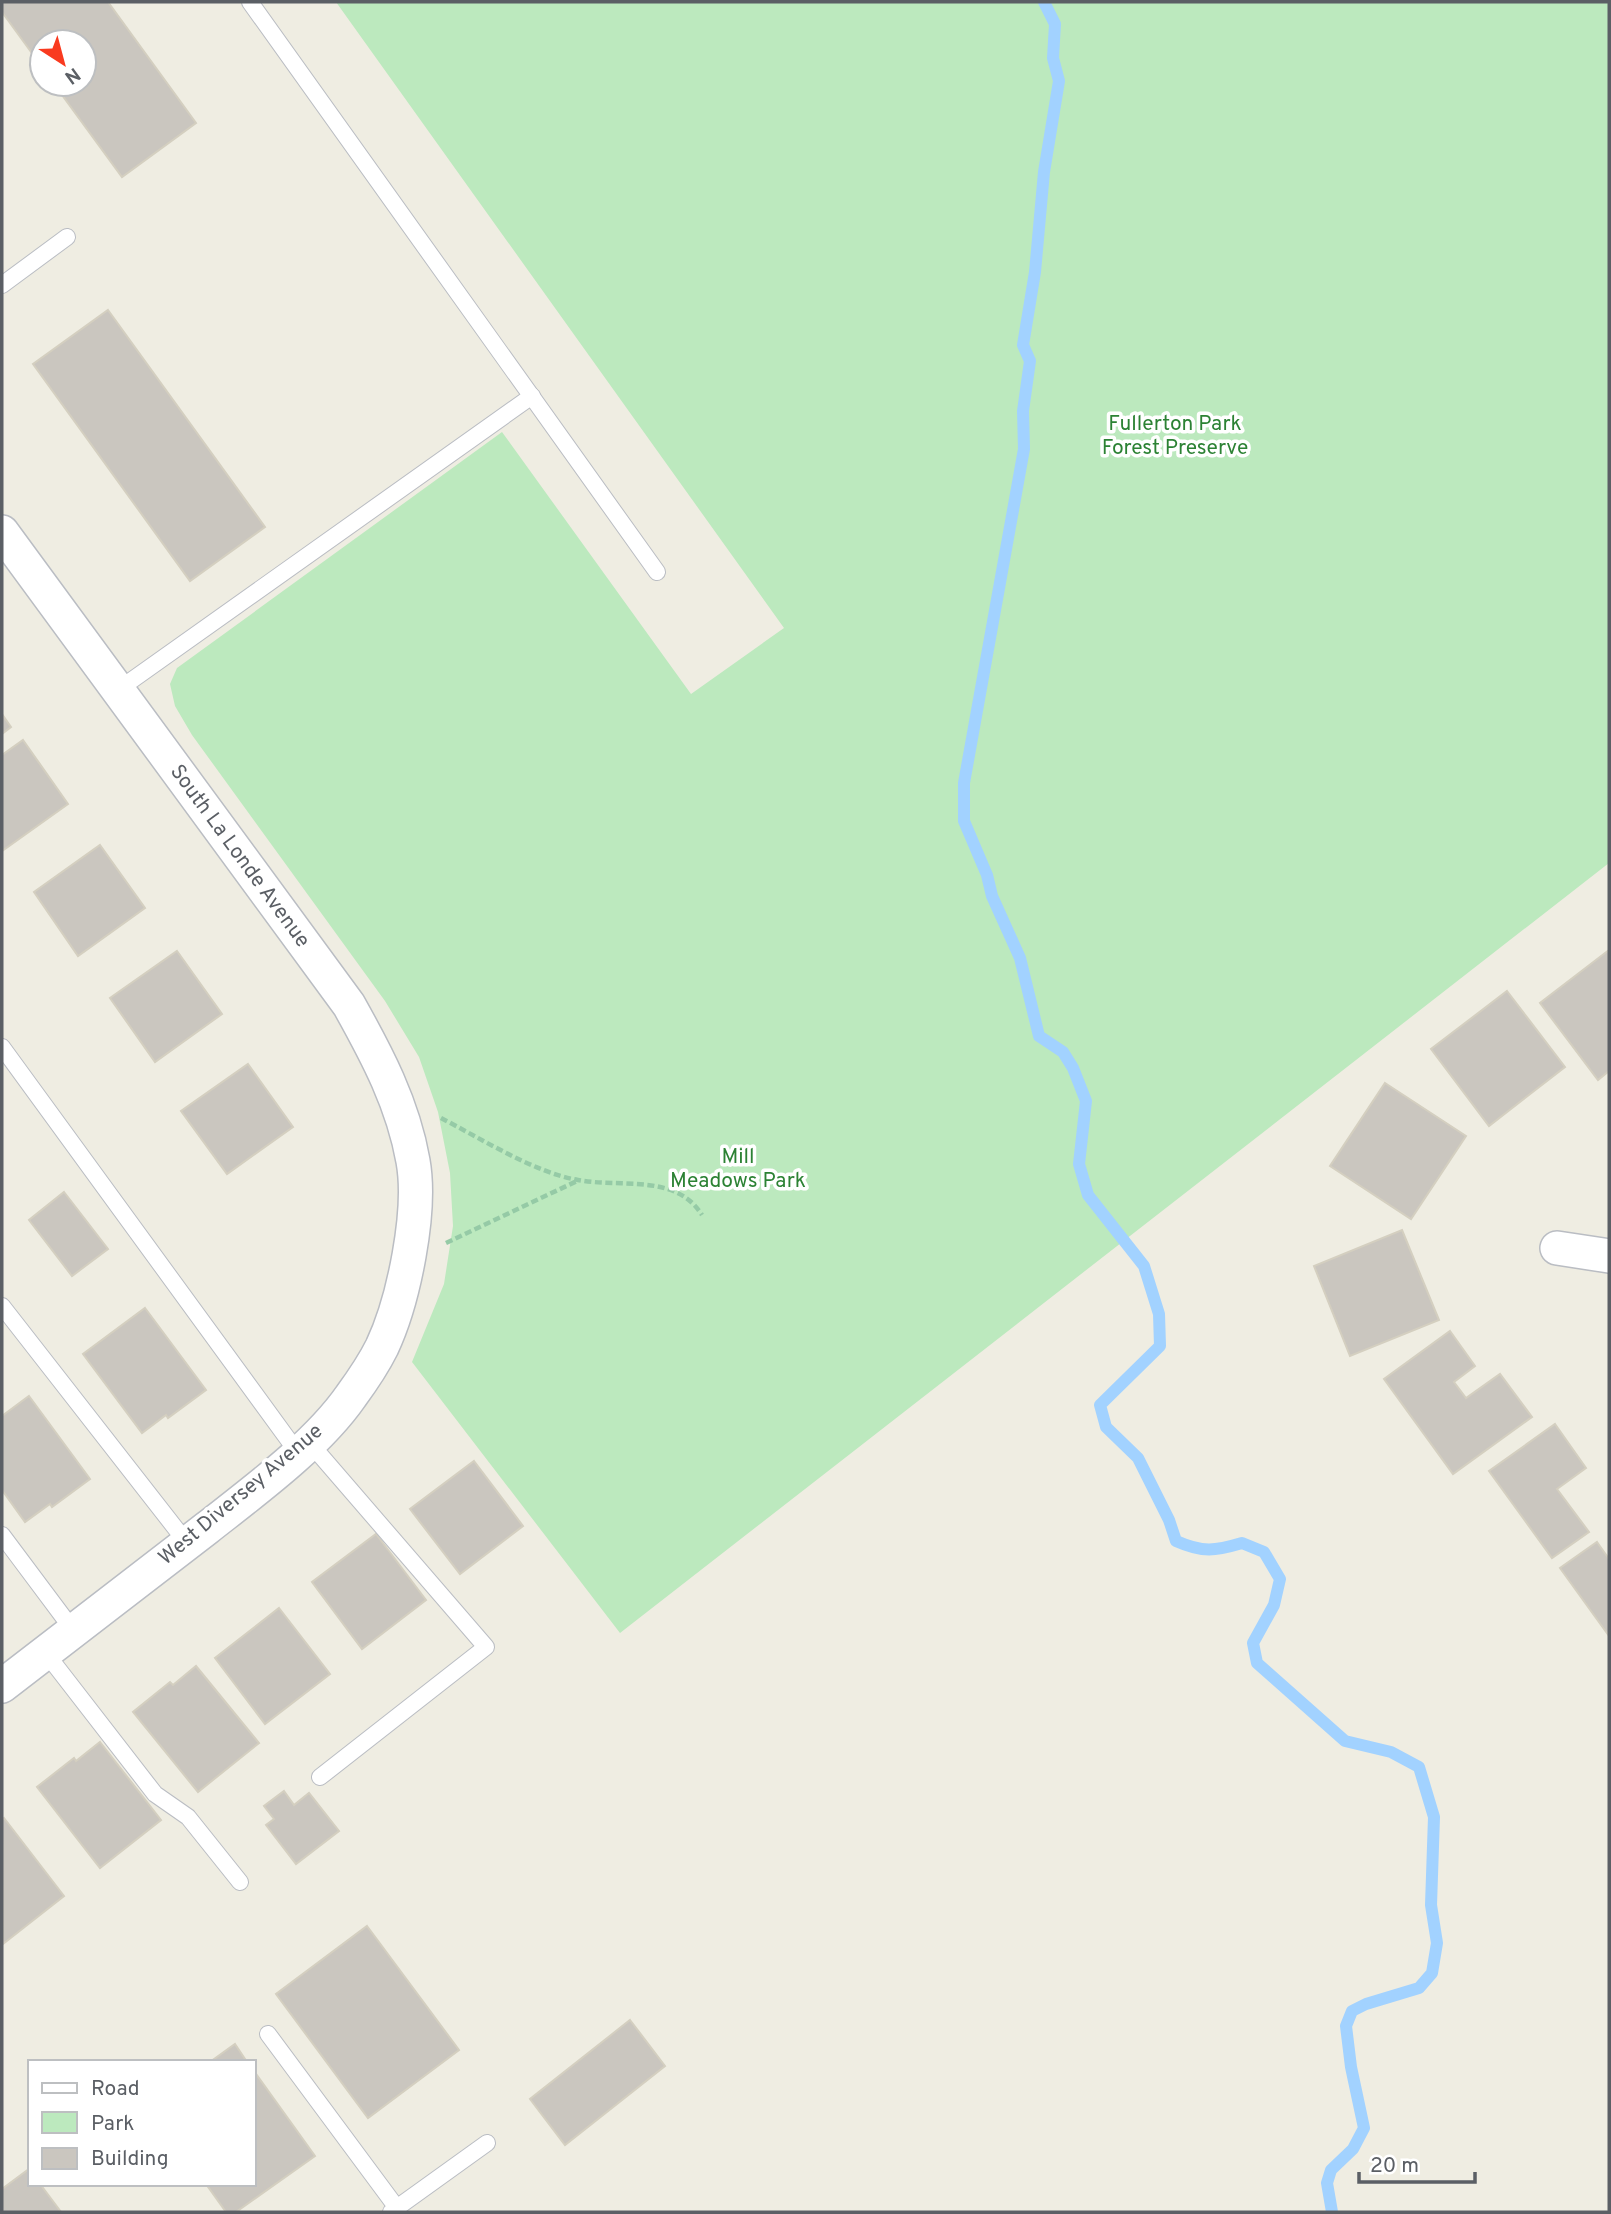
<svg xmlns="http://www.w3.org/2000/svg" width="1611" height="2214" font-family="Overpass,sans-serif">
<rect width="100%" height="100%" fill="#efede2"/>
<path fill="#bce9be" d="M 336,2 L 1609,2 L 1609,863 L 620,1633 L 412,1362 L 444,1284 L 453,1226 L 450,1173 L 438,1112 L 419,1057 L 385,1001 L 192,735 L 175,706 L 170,684 L 177,668 L 502,432 L 691,694 L 784,628 Z"/>
<g fill="none" stroke-linecap="round" stroke-linejoin="round">
<path stroke="#a2d2ff" stroke-width="12" d="M 1044,2 L 1055,24 L 1053,58 L 1059,81 L 1044,172 L 1035,272 L 1023,345 L 1030,361 L 1023,411 L 1024,449 L 964,783 L 964,821 L 987,875 L 992,896 L 1020,958 L 1039,1036 L 1063,1052 L 1073,1068 L 1086,1101 L 1079,1164 L 1088,1195 L 1144,1266 L 1159,1314 L 1160,1346 L 1100,1405 L 1106,1427 L 1138,1458 L 1169,1520 L 1176,1541 C 1203,1553 1215,1551 1242,1543 L 1264,1552 L 1280,1579 L 1274,1605 L 1253,1643 L 1257,1663 L 1345,1741 L 1391,1752 L 1419,1767 L 1434,1817 L 1431,1905 L 1437,1943 L 1432,1973 L 1419,1988 L 1366,2004 L 1352,2011 L 1346,2026 L 1351,2067 L 1364,2128 L 1353,2149 L 1331,2170 L 1327,2183 L 1332,2212"/>
</g>
<g fill="#cac6bf" stroke="#d4cfc0" stroke-width="2">
<path d="M 2,2 L 108,2 L 196,123 L 122,177 L 54,84 L 84,84 L 84,42 L 42,42 L 42,67 L 2,12 Z"/>
<path d="M 108,310 L 265,527 L 190,581 L 33,364 Z"/>
<path d="M 2,714 L 11,727 L 2,734 Z"/>
<path d="M 23,740 L 68,804 L 2,851 L 2,755 Z"/>
<path d="M 100,845 L 145,908 L 78,956 L 34,892 Z"/>
<path d="M 1609,950 L 1609,1071 L 1598,1080 L 1540,1003 Z"/>
<path d="M 177,951 L 222,1014 L 155,1062 L 110,998 Z"/>
<path d="M 1507,991 L 1565,1067 L 1489,1126 L 1431,1049 Z"/>
<path d="M 248,1064 L 293,1127 L 227,1174 L 181,1111 Z"/>
<path d="M 1385,1083 L 1466,1136 L 1411,1219 L 1330,1166 Z"/>
<path d="M 64,1192 L 108,1249 L 72,1276 L 29,1220 Z"/>
<path d="M 1402,1230 L 1439,1320 L 1350,1356 L 1314,1266 Z"/>
<path d="M 145,1308 L 206,1390 L 168,1418 L 166,1415 L 142,1433 L 83,1354 Z"/>
<path d="M 1450,1331 L 1475,1366 L 1454,1382 L 1466,1398 L 1500,1374 L 1532,1417 L 1453,1474 L 1384,1379 Z"/>
<path d="M 29,1396 L 90,1479 L 52,1507 L 50,1504 L 25,1522 L 2,1490 L 2,1416 Z"/>
<path d="M 1555,1424 L 1586,1468 L 1557,1489 L 1589,1532 L 1552,1558 L 1489,1471 Z"/>
<path d="M 474,1461 L 523,1526 L 460,1574 L 410,1509 Z"/>
<path d="M 376,1534 L 426,1600 L 362,1649 L 312,1582 Z"/>
<path d="M 1597,1542 L 1609,1559 L 1609,1636 L 1560,1568 Z"/>
<path d="M 279,1608 L 330,1674 L 265,1724 L 215,1658 Z"/>
<path d="M 196,1666 L 259,1743 L 198,1792 L 133,1712 L 170,1682 L 173,1685 Z"/>
<path d="M 100,1742 L 161,1820 L 100,1868 L 37,1787 L 74,1758 L 76,1761 Z"/>
<path d="M 284,1791 L 294,1805 L 309,1793 L 339,1831 L 296,1864 L 266,1825 L 274,1819 L 264,1806 Z"/>
<path d="M 4,1818 L 64,1896 L 3,1944 L 2,1820 Z"/>
<path d="M 367,1926 L 459,2050 L 368,2118 L 276,1994 Z"/>
<path d="M 630,2020 L 665,2066 L 565,2145 L 530,2099 Z"/>
<path d="M 235,2044 L 247,2062 L 210,2062 Z"/>
<path d="M 254,2071 L 315,2156 L 236,2212 L 226,2212 L 206,2184 L 254,2184 Z"/>
<path d="M 29,2169 L 30,2184 L 40,2184 L 61,2212 L 2,2212 L 2,2189 Z"/>
</g>
<g fill="none" stroke-linecap="round" stroke-linejoin="round">
<defs>
<g id="lane">
<path d="M 250,2 L 657,572"/>
<path d="M 2,285 L 67,237"/>
<path d="M 118,690 L 532,396"/>
<path d="M 2,1047 L 298,1453"/>
<path d="M 2,1306 L 187,1543"/>
<path d="M 309,1442 L 486,1647 L 320,1777"/>
<path d="M 2,1535 L 73,1630"/>
<path d="M 45,1652 L 155,1794 L 188,1817 L 240,1882"/>
<path d="M 268,2034 L 397,2208"/>
<path d="M 391,2212 L 487,2143"/>
</g>
<g id="street">
<path id="s1" d="M 2,532 L 349,1005 C 377,1055 403,1104 413,1161 C 422,1211 404,1300 382,1347 C 374,1363 362,1381 351,1396 C 317,1445 254,1491 207,1528 C 139,1581 70,1633 2,1686"/>
<path d="M 1557,1248 L 1609,1256"/>
</g>
</defs>
<use href="#lane" stroke="#babdc3" stroke-width="18"/>
<use href="#street" stroke="#babdc3" stroke-width="36"/>
<g stroke="#95caa6" stroke-width="4.5" stroke-dasharray="7 3.5" stroke-linecap="butt">
<path d="M 441,1118 C 480,1138 535,1173 578,1180 C 620,1188 676,1173 702,1215"/>
<path d="M 446,1243 L 577,1181"/>
</g>
<use href="#lane" stroke="#fff" stroke-width="16"/>
<use href="#street" stroke="#fff" stroke-width="33"/>
</g>
<g text-anchor="middle" dominant-baseline="central" stroke-width="7" stroke-linejoin="round" paint-order="stroke">
<g font-size="21" fill="#2c8234" stroke="#fff">
<text x="1175" y="424">Fullerton Park<tspan x="1175" dy="24">Forest Preserve</tspan></text>
<text x="738" y="1157">Mill<tspan x="738" dy="24">Meadows Park</tspan></text>
</g>
<g font-size="21" fill="#5b5f65" stroke="#fff">
<text stroke="none"><textPath href="#s1" startOffset="402">South La Londe Avenue</textPath></text>
<text transform="translate(241 1495) rotate(-40)">West Diversey Avenue</text>
</g>
</g>
<rect width="1611" height="2214" fill="none" stroke="#5b5f65" stroke-width="7"/>
<rect x="28" y="2060" width="228" height="126" fill="#ffffff" stroke="#bdbfc1" stroke-width="2"/>
<rect x="42" y="2083" width="35" height="10" fill="#ffffff" stroke="#bdbfc1" stroke-width="2"/>
<text x="91" y="2095" font-size="21" fill="#5b5f65">Road</text>
<rect x="42" y="2112" width="35" height="21" fill="#bce9be" stroke="#bdbfc1" stroke-width="2"/>
<text x="91" y="2130" font-size="21" fill="#5b5f65">Park</text>
<rect x="42" y="2148" width="35" height="21" fill="#cac6bf" stroke="#bdbfc1" stroke-width="2"/>
<text x="91" y="2165" font-size="21" fill="#5b5f65">Building</text>
<g transform="translate(63 63) rotate(144)"><circle r="33" fill="#ffffff" stroke="#bdbfc1" stroke-width="2"/>
<path d="M0-5L12 26L0 18L-12 26Z" fill="#f93a1f"/>
<text y="-10" font-size="19" font-weight="bold" text-anchor="middle" fill="#5b5f65">N</text>
</g>
<path d="M1359 2172v10h116v-10" fill="none" stroke="#5b5f65" stroke-width="3.5"/>
<text x="1370" y="2172" font-size="21" fill="#5b5f65" stroke="#ffffff" stroke-width="5" paint-order="stroke">20 m</text>
</svg>
